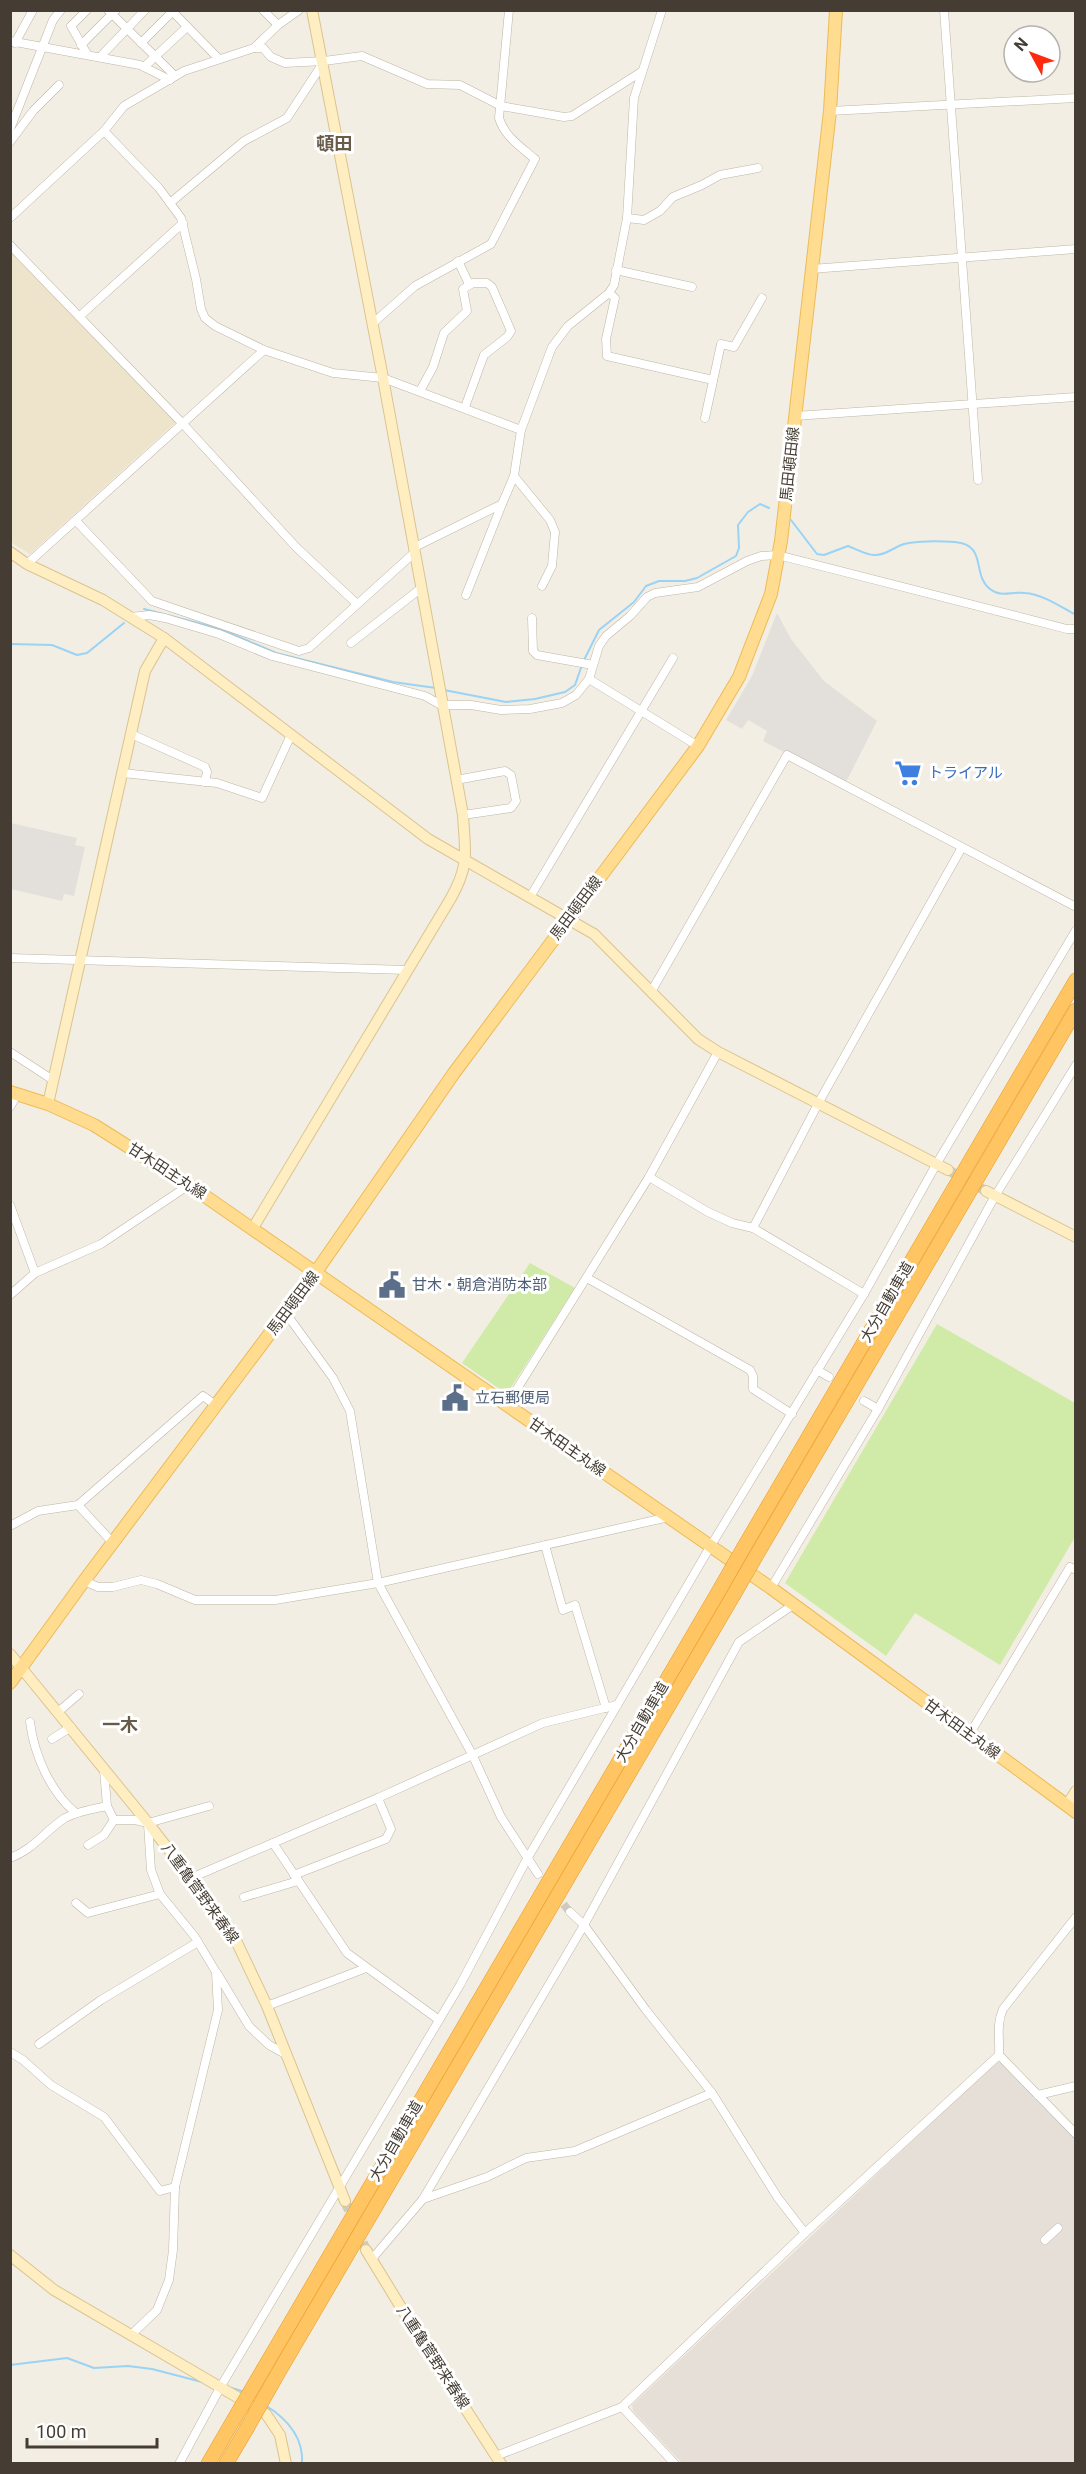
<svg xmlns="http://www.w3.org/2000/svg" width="1086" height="2474" font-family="Roboto,'Noto Sans JP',sans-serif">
<rect width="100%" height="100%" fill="#f3eee3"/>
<path fill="#e5dfd8" d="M 996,2062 L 1003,2063 L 1075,2138 L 1075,2463 L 682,2463 L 633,2411 L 632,2405 Z"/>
<path fill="#eee3cb" d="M 10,246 L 177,421 L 30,554 L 11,542 Z"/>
<g fill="#cfeba7">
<path d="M 530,1263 L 575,1288 L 507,1394 L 462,1363 Z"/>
<path d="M 937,1324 L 1075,1403 L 1075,1537 L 1000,1665 L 915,1613 L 886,1656 L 785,1583 Z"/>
</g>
<g fill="#e3e0dc">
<path d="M 777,613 L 791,639 L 824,681 L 877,721 L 845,784 L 763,741 L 767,731 L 748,720 L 742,729 L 726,720 L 752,676 Z"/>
<path d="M 11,823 L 77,838 L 75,845 L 85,847 L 74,896 L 64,894 L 62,901 L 11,889 Z"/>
</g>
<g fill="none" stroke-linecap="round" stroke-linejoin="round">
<g stroke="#99d3f6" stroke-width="2">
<path d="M 791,520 L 817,554 L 824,555 L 848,546 C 856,549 866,555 874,555 C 885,556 894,547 904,544 C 918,541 940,541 955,542 C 988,545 971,574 990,589 C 1001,598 1012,591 1025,593 C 1042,594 1061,607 1076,615"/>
<path d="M 144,609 L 221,629 L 276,653 L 393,682 L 436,688"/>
<path d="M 10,644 L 52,645 L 77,655 L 87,653 L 124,623"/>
<path d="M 584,660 L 599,630 L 634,602 L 646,586 L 659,581 L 685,581 L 697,578 L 736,556 L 739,548 L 738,525 L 748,512 L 760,504 L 769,508"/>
<path d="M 444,690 L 506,702 L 535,699 L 565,692 L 575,685 L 582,665"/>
<path d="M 10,2365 L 67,2358 L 94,2368 L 128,2366 L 152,2369 L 202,2382"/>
<path d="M 228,2387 L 245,2392"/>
<path d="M 265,2405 C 286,2418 304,2437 302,2464"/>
</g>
<path stroke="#d0cbc0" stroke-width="8" stroke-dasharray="8 4" stroke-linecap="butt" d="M 556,1895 L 570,1912"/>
<g stroke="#d0cbc0" stroke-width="10" stroke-dasharray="10 5" stroke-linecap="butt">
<path d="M 948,1170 L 986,1191"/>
<path d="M 345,2201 L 366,2250"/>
</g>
<defs>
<g id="street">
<path d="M 87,10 L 71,26 L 87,54"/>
<path d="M 108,10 L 175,76"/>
<path d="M 171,10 L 219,59"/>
<path d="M 263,10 L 278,25"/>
<path d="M 944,10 L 978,480"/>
<path d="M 10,41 L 140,65 L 170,80"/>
<path d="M 15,43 L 33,10"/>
<path d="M 141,43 L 172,12"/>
<path d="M 81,45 L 116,10"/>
<path d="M 254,48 L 263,48 L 271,57 L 285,63 L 324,61 L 362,56 L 427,84 L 460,85 L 501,106 L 564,117 L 572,116 L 641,72"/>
<path d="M 100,57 L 145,10"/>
<path d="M 144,67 L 187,27"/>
<path d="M 830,111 L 1076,98"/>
<path d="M 10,129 L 53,20 L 61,10"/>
<path d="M 104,131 L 159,188 L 181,218 L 196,279 L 201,309 L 205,318 L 215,326 L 264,350 L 333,373 L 383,378 L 521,430"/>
<path d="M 10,142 L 33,111 L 59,85"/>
<path d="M 170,203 L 244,141 L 287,118 L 323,63"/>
<path d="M 10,218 L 104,131 L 124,106 L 184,71 L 254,48 L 278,25 L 299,10"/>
<path d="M 627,218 L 644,220 L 660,211 L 673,197 L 702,185 L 720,175 L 758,168"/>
<path d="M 10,245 L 183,424 L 296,547 L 356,603"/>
<path d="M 458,261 L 469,284"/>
<path d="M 811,269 L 1076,249"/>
<path d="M 616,270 L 692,287"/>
<path d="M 609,293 L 615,298 L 606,339 L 607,356 L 713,380"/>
<path d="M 80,316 L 183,223"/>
<path d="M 372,324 L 415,286 L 491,244 L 535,159 C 521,147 504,136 499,118 L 509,10"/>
<path d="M 420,391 L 433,367 L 444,333 L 467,311 L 463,289 L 473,283 L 487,283 L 492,287 L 511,331 L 507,337 L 484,355 L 465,407"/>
<path d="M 795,416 L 1076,397"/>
<path d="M 705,418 L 721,344 L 734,347 L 762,298"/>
<path d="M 514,476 L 550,520 L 555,532 L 552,566 L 542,586"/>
<path d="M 76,521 L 152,601 L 299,651 L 309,648 L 414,553"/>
<path d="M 413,548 L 502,504 L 514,476 L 521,430 L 552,347 L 568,326 L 609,293 L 614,285 L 627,218 L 634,98 L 662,10"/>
<path d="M 27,564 L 264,350"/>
<path d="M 466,595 L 502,504"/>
<path d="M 131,617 L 149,615 L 165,618 L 219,634 L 272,656 L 425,696 L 441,705 L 471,705 L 501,710 L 530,709 L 562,703 L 576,695 L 589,679 L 599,646 L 606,636 L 630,616 L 647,597 L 655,593 L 698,587 L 747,561 L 761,556 L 778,555 L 1067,629 L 1076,629"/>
<path d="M 532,618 L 533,651 L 537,655 L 593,665"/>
<path d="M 351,643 L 420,589"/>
<path d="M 589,679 L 698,746"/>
<path d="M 131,734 L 205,767 L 207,772 L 205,782"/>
<path d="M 123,773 L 217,783 L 262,798 L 291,735"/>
<path d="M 456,780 L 505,771 L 511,775 L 516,801 L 511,808 L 463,815"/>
<path d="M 530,897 L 673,658"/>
<path d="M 10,958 L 407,970"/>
<path d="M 651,992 L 787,755 L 1076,907"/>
<path d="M 10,1052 L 53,1080"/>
<path d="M 10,1107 L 17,1095"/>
<path d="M 649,1177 L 708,1212 L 732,1223 L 753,1228 L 864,1294"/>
<path d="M 10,1205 L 35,1273"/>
<path d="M 753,1228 L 819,1102 L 961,849"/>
<path d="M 587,1278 L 750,1370 L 753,1376 L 753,1389 L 792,1414"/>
<path d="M 10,1295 L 35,1273 L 101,1244 L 189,1185"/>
<path d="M 285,1312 L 333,1378 L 350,1411 L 378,1583 L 472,1754 L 501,1817 L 538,1874"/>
<path d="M 817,1370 L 829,1377"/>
<path d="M 864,1401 L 878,1409"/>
<path d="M 507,1405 L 649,1177 L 718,1052"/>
<path d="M 78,1505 L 113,1543"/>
<path d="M 10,1526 L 38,1511 L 78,1505 L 203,1396 L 217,1406"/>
<path d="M 545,1545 L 563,1610 L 575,1605 L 606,1708"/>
<path d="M 84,1581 L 98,1587 L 113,1587 L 141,1580 L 157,1584 L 195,1600 L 275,1600 L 378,1583 L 669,1517"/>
<path d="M 771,1588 L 878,1409 L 995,1196 L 1076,1065"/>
<path d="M 58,1712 L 79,1694"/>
<path d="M 30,1722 C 34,1754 50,1792 76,1813"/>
<path d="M 969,1735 L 1070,1567 L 1076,1570"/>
<path d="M 52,1739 L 71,1727"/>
<path d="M 104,1770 L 107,1806 L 114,1820"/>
<path d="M 273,1843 L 347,1953 L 439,2020"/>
<path d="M 88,1845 L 104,1835 L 114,1820 L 135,1820 L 148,1823 L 209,1806"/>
<path d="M 10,1858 C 33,1850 46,1830 65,1818 C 78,1811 93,1809 107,1806"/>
<path d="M 294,1875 L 386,1839 L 391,1829 L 378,1798"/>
<path d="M 191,1878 L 378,1798 L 543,1723 L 617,1705"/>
<path d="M 244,1897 L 298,1881"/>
<path d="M 76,1903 L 88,1913 L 160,1894"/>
<path d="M 570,1912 L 584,1925 L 646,2010 L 712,2093 L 778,2198 L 805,2233"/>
<path d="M 1076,1917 L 1003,2009 C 996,2025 1000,2038 999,2055 L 1076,2134"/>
<path d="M 217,1973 L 249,2026 L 269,2045 L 287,2055"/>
<path d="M 267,2006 L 366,1968"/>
<path d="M 39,2044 L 101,2000 L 198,1942"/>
<path d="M 10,2052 L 23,2060 L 51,2085 L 104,2117 L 160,2191 L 175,2187"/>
<path d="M 1038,2095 L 1076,2086"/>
<path d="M 423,2199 L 487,2177 L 526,2158 L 575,2151 L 712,2093"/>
<path d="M 1045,2240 L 1058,2228"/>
<path d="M 371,2260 L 423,2199 L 584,1925 L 739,1642 L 793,1605"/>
<path d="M 131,2335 L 157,2310 L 169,2280 L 173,2250 L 175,2187 L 218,2010 L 216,1972 L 195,1937 L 160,1894 L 151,1870 L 148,1824"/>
<path d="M 496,2456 L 622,2407"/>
<path d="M 179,2464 L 221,2386 L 460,1985 L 527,1859 L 710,1547 L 864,1294 L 937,1163 L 1076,930"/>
<path d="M 675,2464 L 622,2407 L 805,2233 L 999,2055"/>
</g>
<g id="secondary">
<path d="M 10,552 L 27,564 L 103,600 L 164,638 L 145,671 L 48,1104"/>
<path d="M 164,638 L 428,839 L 594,934 L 698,1039 L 718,1052 L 948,1170"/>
<path d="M 986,1191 L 1076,1237"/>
<path d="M 253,1228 L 451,898 C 470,864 465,852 463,815 L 383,378 L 312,10"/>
<path d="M 10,1654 L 148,1823 L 231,1930 L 267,2006 L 345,2201"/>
<path d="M 1067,1805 L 1076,1791"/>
<path d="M 366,2250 L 413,2327 L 501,2464"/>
<path d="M 10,2255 L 54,2290 L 266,2414 L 280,2435 L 286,2464"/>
</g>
<g id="primary">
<path d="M 10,1092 L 48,1104 L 94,1125 L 189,1185 L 771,1588 L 1076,1812"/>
<path d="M 10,1683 L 84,1581 L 316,1272 L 454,1073 L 698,746 L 739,677 L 771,594 L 781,541 L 830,111 L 836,10"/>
</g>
<g id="highway">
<path d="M 744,1547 L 1076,980"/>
<path d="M 756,1556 L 1076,1010"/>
<path d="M 264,2368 L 720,1589"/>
<path d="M 277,2375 L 733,1596"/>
<path d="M 208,2464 L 233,2421"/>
<path d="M 226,2464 L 246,2430"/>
</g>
</defs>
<use href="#street" stroke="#bfb5a5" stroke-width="9"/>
<use href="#secondary" stroke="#dac490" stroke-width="12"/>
<use href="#primary" stroke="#edbb56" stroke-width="14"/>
<use href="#highway" stroke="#ea9b25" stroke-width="15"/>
<use href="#street" stroke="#fff" stroke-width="8"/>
<use href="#secondary" stroke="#ffeec1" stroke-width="10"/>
<use href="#primary" stroke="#ffdc90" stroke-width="12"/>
<use href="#highway" stroke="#ffc562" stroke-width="14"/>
<defs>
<g id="highway-bridge">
<path d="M 720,1589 L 744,1547"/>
<path d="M 733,1596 L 756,1556"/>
<path d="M 233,2421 L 264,2368"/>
<path d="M 246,2430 L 277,2375"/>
</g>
</defs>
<use href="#highway-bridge" stroke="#ea9b25" stroke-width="15" stroke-linecap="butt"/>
<use href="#highway-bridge" stroke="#ffc562" stroke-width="14"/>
</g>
<defs>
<symbol id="supermarket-bare" viewBox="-9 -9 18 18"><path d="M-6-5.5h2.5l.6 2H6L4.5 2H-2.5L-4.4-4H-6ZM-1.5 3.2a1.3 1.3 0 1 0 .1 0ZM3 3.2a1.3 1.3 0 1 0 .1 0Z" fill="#3f7fe0" stroke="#fff" stroke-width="2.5" paint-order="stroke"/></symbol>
<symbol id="civic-bare" viewBox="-9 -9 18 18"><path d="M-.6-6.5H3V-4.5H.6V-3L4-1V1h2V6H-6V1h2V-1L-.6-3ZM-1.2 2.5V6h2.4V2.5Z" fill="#5c6f8a" stroke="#fff" stroke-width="2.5" paint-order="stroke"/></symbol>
</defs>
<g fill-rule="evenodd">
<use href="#supermarket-bare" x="889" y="754" width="38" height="38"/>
<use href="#civic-bare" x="373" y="1266" width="38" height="38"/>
<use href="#civic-bare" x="436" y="1379" width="38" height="38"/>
</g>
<g text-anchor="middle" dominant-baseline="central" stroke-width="6" stroke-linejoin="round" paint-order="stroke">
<g font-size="15" fill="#453d33" stroke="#fff">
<text transform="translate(790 464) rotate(-84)">馬田頓田線</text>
<text transform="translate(576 908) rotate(-53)">馬田頓田線</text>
<text transform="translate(167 1171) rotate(33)">甘木田主丸線</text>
<text transform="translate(887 1302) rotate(-60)">大分自動車道</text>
<text transform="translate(293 1303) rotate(-53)">馬田頓田線</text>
<text transform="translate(567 1447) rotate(35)">甘木田主丸線</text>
<text transform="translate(642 1722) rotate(-60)">大分自動車道</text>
<text transform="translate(962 1729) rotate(36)">甘木田主丸線</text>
<text transform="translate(200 1893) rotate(54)">八重亀菅野来春線</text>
<text transform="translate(396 2141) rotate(-60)">大分自動車道</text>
<text transform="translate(433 2357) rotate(57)">八重亀菅野来春線</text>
</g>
<g font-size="15" fill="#366cbe" stroke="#fff" text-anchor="start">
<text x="928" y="773">トライアル</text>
</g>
<g font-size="15" fill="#4e5e75" stroke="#fff" text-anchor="start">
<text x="412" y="1285">甘木・朝倉消防本部</text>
<text x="475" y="1398">立石郵便局</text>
</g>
<g font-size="18" font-weight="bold" fill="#695b49" stroke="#fff">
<text x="334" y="143">頓田</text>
<text x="120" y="1724">一木</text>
</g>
</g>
<rect width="1086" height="2474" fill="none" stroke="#453d33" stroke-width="24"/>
<g transform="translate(1032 54) rotate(311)"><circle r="28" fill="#ffffff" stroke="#b5b1ad" stroke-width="1.5"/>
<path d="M0-4.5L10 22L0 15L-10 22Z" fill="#ff2a0e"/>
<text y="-9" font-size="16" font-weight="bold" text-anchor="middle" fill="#453d33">N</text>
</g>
<path d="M27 2438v9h130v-9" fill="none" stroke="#453d33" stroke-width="3"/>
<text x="36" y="2438" font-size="18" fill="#453d33" stroke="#ffffff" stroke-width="4.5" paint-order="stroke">100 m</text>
</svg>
